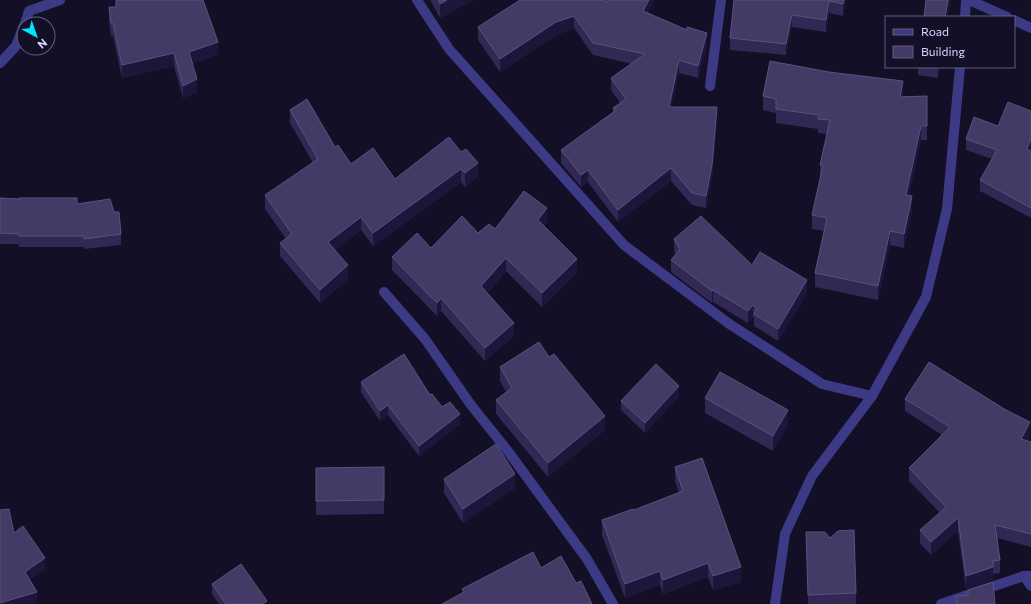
<svg xmlns="http://www.w3.org/2000/svg" width="1031" height="604" font-family="Commissioner,sans-serif">
<rect width="100%" height="100%" fill="#130f26"/>
<g fill="none" stroke-linecap="round" stroke-linejoin="round">
<g stroke="#3d3a85" stroke-width="10">
<path d="M 417,0 L 449,49 L 624,245 L 728,323 L 822,384 L 872,396"/>
<path d="M 969,0 L 1007,17"/>
<path d="M 965,17 L 966,0"/>
<path d="M 1014,20 L 1031,28"/>
<path d="M 25,24 L 29,11 L 60,0"/>
<path d="M 0,63 L 16,46 L 24,25"/>
<path d="M 710,86 L 721,0"/>
<path d="M 384,292 L 425,339 L 471,405 L 507,450 L 587,559 L 613,604"/>
<path d="M 1024,576 L 1031,586"/>
<path d="M 775,604 L 785,534 L 812,476 L 872,396 L 926,297 L 947,209 L 960,67"/>
<path d="M 941,604 L 1024,576 L 1031,576"/>
</g>
</g>
<g fill="#312854">
<path d="M 430,0 L 473,0 L 440,18 Z"/>
<path d="M 734,0 L 846,0 L 843,16 L 829,13 L 826,32 L 792,27 L 786,55 L 730,50 L 730,38 Z"/>
<path d="M 607,2 L 648,13 L 707,46 L 698,78 L 679,73 L 671,107 L 717,120 L 712,177 L 706,208 L 692,205 L 671,181 L 618,222 L 588,182 L 581,187 L 561,163 L 561,150 L 613,112 L 613,108 L 620,103 L 611,90 L 611,78 L 632,64 L 593,55 L 574,28 L 556,35 L 500,72 L 478,40 L 478,27 Z"/>
<path d="M 109,7 L 218,54 L 192,64 L 197,92 L 183,98 L 174,66 L 122,78 L 113,36 L 111,36 L 109,20 Z"/>
<path d="M 918,67 L 939,67 L 938,78 L 918,75 Z"/>
<path d="M 763,96 L 927,96 L 927,140 L 921,140 L 909,196 L 912,211 L 904,248 L 890,245 L 878,300 L 815,287 L 815,273 L 824,231 L 812,229 L 812,215 L 820,178 L 820,165 L 827,134 L 818,133 L 818,129 L 776,123 L 776,113 L 763,110 Z"/>
<path d="M 290,110 L 335,147 L 351,164 L 395,179 L 449,137 L 478,176 L 465,187 L 461,182 L 373,246 L 361,230 L 335,250 L 348,279 L 320,303 L 280,256 L 280,243 L 286,239 L 265,209 L 265,195 L 313,163 L 290,123 Z"/>
<path d="M 998,126 L 1031,151 L 1031,218 L 980,191 L 980,180 L 992,159 L 966,150 L 966,139 Z"/>
<path d="M 0,198 L 77,204 L 121,234 L 121,245 L 84,249 L 84,247 L 19,247 L 19,244 L 0,244 Z"/>
<path d="M 547,221 L 544,226 L 577,272 L 542,307 L 506,271 L 487,293 L 514,336 L 485,361 L 441,311 L 437,316 L 392,270 L 392,257 L 431,248 L 478,233 L 495,229 Z"/>
<path d="M 674,239 L 752,265 L 807,293 L 778,341 L 754,326 L 754,318 L 753,317 L 748,323 L 713,302 L 712,303 L 671,272 L 671,260 L 676,255 L 674,251 Z"/>
<path d="M 549,357 L 605,430 L 548,477 L 496,414 L 496,400 L 506,392 L 500,381 L 500,367 Z"/>
<path d="M 361,382 L 430,395 L 460,424 L 419,456 L 388,415 L 380,421 L 361,392 Z"/>
<path d="M 679,396 L 645,433 L 621,410 L 621,401 Z"/>
<path d="M 705,398 L 788,424 L 773,451 L 705,413 Z"/>
<path d="M 905,399 L 1030,435 L 1027,441 L 1031,442 L 1031,547 L 997,538 L 1000,560 L 1000,573 L 993,574 L 993,580 L 966,589 L 958,531 L 931,555 L 920,543 L 920,530 L 940,513 L 909,481 L 909,468 L 942,435 L 905,411 Z"/>
<path d="M 384,467 L 384,514 L 316,515 L 316,468 Z"/>
<path d="M 675,467 L 741,582 L 713,590 L 708,577 L 663,594 L 660,585 L 625,598 L 602,535 L 602,520 L 634,510 L 679,493 L 675,481 Z"/>
<path d="M 444,479 L 515,488 L 463,523 L 444,493 Z"/>
<path d="M 806,532 L 856,593 L 856,604 L 808,604 Z"/>
<path d="M 212,584 L 267,604 L 219,604 L 212,594 Z"/>
</g>
<g fill="#1d163a">
<path d="M 447,0 L 473,0 L 440,18 L 440,4 Z"/>
<path d="M 649,0 L 655,0 L 643,23 L 643,11 Z"/>
<path d="M 844,0 L 846,0 L 843,16 L 843,4 Z"/>
<path d="M 948,0 L 951,0 L 948,17 L 945,17 Z"/>
<path d="M 829,1 L 829,13 L 826,32 L 826,20 Z"/>
<path d="M 792,15 L 792,27 L 786,55 L 786,44 Z"/>
<path d="M 574,16 L 574,28 L 556,35 L 500,72 L 500,59 L 556,22 Z"/>
<path d="M 707,33 L 707,46 L 698,78 L 698,66 Z"/>
<path d="M 218,42 L 218,54 L 189,65 L 189,52 Z"/>
<path d="M 174,53 L 174,66 L 122,78 L 122,65 Z"/>
<path d="M 679,60 L 679,73 L 669,119 L 669,107 Z"/>
<path d="M 938,67 L 939,67 L 938,78 Z"/>
<path d="M 197,79 L 197,92 L 183,98 L 183,86 Z"/>
<path d="M 903,81 L 903,95 L 900,111 L 900,97 Z"/>
<path d="M 717,107 L 717,120 L 712,177 L 706,208 L 706,196 Z"/>
<path d="M 921,126 L 921,140 L 906,209 L 906,195 Z"/>
<path d="M 1031,139 L 1031,150 L 1027,160 L 1027,149 Z"/>
<path d="M 478,163 L 478,176 L 465,187 L 465,173 Z"/>
<path d="M 671,168 L 671,181 L 618,222 L 618,210 Z"/>
<path d="M 461,169 L 461,182 L 373,246 L 373,233 Z"/>
<path d="M 588,170 L 588,182 L 581,187 L 581,175 Z"/>
<path d="M 912,196 L 912,211 L 904,248 L 904,234 Z"/>
<path d="M 547,208 L 547,221 L 538,233 L 538,220 Z"/>
<path d="M 361,217 L 361,230 L 328,256 L 328,242 Z"/>
<path d="M 890,231 L 890,245 L 878,300 L 878,286 Z"/>
<path d="M 506,258 L 506,271 L 481,299 L 481,286 Z"/>
<path d="M 577,259 L 577,272 L 542,307 L 542,293 Z"/>
<path d="M 348,265 L 348,279 L 320,303 L 320,290 Z"/>
<path d="M 807,280 L 807,293 L 778,341 L 778,329 Z"/>
<path d="M 713,290 L 713,302 L 712,303 L 712,291 Z"/>
<path d="M 441,298 L 441,311 L 437,316 L 437,303 Z"/>
<path d="M 753,305 L 753,317 L 748,323 L 748,311 Z"/>
<path d="M 514,323 L 514,336 L 485,361 L 485,348 Z"/>
<path d="M 679,386 L 679,396 L 645,433 L 645,423 Z"/>
<path d="M 388,405 L 388,415 L 380,421 L 380,411 Z"/>
<path d="M 788,410 L 788,424 L 773,451 L 773,436 Z"/>
<path d="M 460,414 L 460,424 L 419,456 L 419,446 Z"/>
<path d="M 605,416 L 605,430 L 548,477 L 548,463 Z"/>
<path d="M 1030,422 L 1030,435 L 1021,452 L 1021,439 Z"/>
<path d="M 515,474 L 515,488 L 463,523 L 463,509 Z"/>
<path d="M 958,518 L 958,531 L 931,555 L 931,542 Z"/>
<path d="M 45,558 L 45,570 L 25,583 L 25,572 Z"/>
<path d="M 708,563 L 708,577 L 663,594 L 663,580 Z"/>
<path d="M 741,567 L 741,582 L 713,590 L 713,576 Z"/>
<path d="M 993,567 L 993,580 L 966,589 L 966,576 Z"/>
<path d="M 660,571 L 660,585 L 625,598 L 625,584 Z"/>
<path d="M 37,592 L 37,603 L 34,604 L 0,604 L 0,603 Z"/>
<path d="M 267,601 L 267,604 L 262,604 Z"/>
</g>
<g fill="#433a66" stroke="#5a527e">
<path d="M 116,0 L 203,0 L 218,42 L 189,52 L 197,79 L 183,86 L 174,53 L 122,65 L 113,23 L 111,23 L 109,7 L 116,7 Z"/>
<path d="M 438,0 L 447,0 L 440,4 Z"/>
<path d="M 520,0 L 605,0 L 607,2 L 608,0 L 649,0 L 643,11 L 687,30 L 687,27 L 707,33 L 698,66 L 679,60 L 669,107 L 717,107 L 712,165 L 706,196 L 692,193 L 671,168 L 618,210 L 588,170 L 581,175 L 561,150 L 615,111 L 613,108 L 626,99 L 611,78 L 645,54 L 593,43 L 574,16 L 556,22 L 500,59 L 478,27 Z"/>
<path d="M 734,0 L 844,0 L 843,4 L 829,1 L 826,20 L 792,15 L 786,44 L 730,38 Z"/>
<path d="M 926,0 L 948,0 L 945,17 L 924,17 Z"/>
<path d="M 770,61 L 829,72 L 903,81 L 900,97 L 927,96 L 927,126 L 921,126 L 906,195 L 912,196 L 904,234 L 890,231 L 878,286 L 815,273 L 827,218 L 812,215 L 823,165 L 820,165 L 830,120 L 818,119 L 819,115 L 776,109 L 776,99 L 763,96 Z"/>
<path d="M 307,99 L 335,147 L 338,145 L 351,164 L 373,148 L 395,179 L 449,137 L 461,152 L 466,149 L 478,163 L 465,173 L 461,169 L 373,233 L 361,217 L 328,242 L 348,265 L 320,290 L 280,243 L 292,234 L 265,195 L 318,159 L 290,110 Z"/>
<path d="M 1008,102 L 1031,111 L 1031,139 L 1027,149 L 1031,151 L 1031,208 L 980,180 L 997,150 L 966,139 L 974,117 L 998,126 Z"/>
<path d="M 524,191 L 547,208 L 538,220 L 577,259 L 542,293 L 506,258 L 481,286 L 514,323 L 485,348 L 441,298 L 437,303 L 392,257 L 417,233 L 431,248 L 462,216 L 478,233 L 489,224 L 495,229 Z"/>
<path d="M 0,198 L 19,199 L 19,198 L 77,198 L 77,204 L 110,199 L 114,212 L 119,212 L 121,234 L 84,239 L 84,236 L 19,236 L 19,234 L 0,233 Z"/>
<path d="M 701,216 L 752,265 L 760,252 L 807,280 L 778,329 L 754,314 L 757,308 L 753,305 L 748,311 L 713,290 L 712,291 L 671,260 L 680,249 L 674,239 Z"/>
<path d="M 539,342 L 549,357 L 554,354 L 605,416 L 548,463 L 496,400 L 512,388 L 500,367 Z"/>
<path d="M 404,354 L 430,395 L 432,394 L 442,407 L 450,402 L 460,414 L 419,446 L 388,405 L 380,411 L 361,382 Z"/>
<path d="M 929,362 L 1006,410 L 1030,422 L 1021,439 L 1031,442 L 1031,534 L 995,525 L 1000,560 L 993,561 L 993,567 L 966,576 L 958,518 L 931,542 L 920,530 L 946,507 L 909,468 L 950,427 L 905,399 Z"/>
<path d="M 656,364 L 679,386 L 645,423 L 621,401 Z"/>
<path d="M 720,372 L 788,410 L 773,436 L 705,398 Z"/>
<path d="M 496,444 L 515,474 L 463,509 L 444,479 Z"/>
<path d="M 702,458 L 741,567 L 713,576 L 708,563 L 663,580 L 660,571 L 625,584 L 602,520 L 633,509 L 634,510 L 683,491 L 675,467 Z"/>
<path d="M 384,467 L 384,500 L 316,501 L 316,468 Z"/>
<path d="M 9,509 L 14,533 L 23,526 L 45,558 L 25,572 L 37,592 L 0,603 L 0,510 Z"/>
<path d="M 854,530 L 856,593 L 808,595 L 806,532 L 825,532 L 830,538 L 838,531 Z"/>
<path d="M 533,552 L 541,568 L 561,556 L 576,583 L 581,581 L 592,604 L 442,604 L 464,592 L 462,589 Z"/>
<path d="M 241,564 L 267,601 L 262,604 L 226,604 L 212,584 Z"/>
<path d="M 993,582 L 995,604 L 957,604 L 956,596 L 968,595 L 968,590 Z"/>
</g>
<rect x="885" y="16" width="130" height="52" fill="#130f26" stroke="#625e7d"/>
<rect x="893" y="29" width="20" height="6" fill="#3d3a85" stroke="#625e7d"/>
<text x="921" y="36" font-size="12" fill="#d9d4ff">Road</text>
<rect x="893" y="46" width="20" height="12" fill="#433a66" stroke="#625e7d"/>
<text x="921" y="56" font-size="12" fill="#d9d4ff">Building</text>
<g transform="translate(36 36) rotate(140)"><circle r="19" fill="#130f26" stroke="#625e7d"/>
<path d="M0-3L7 15L0 10L-7 15Z" fill="#00e5ff"/>
<text y="-6" font-size="11" font-weight="bold" text-anchor="middle" fill="#d9d4ff">N</text>
</g>
</svg>
